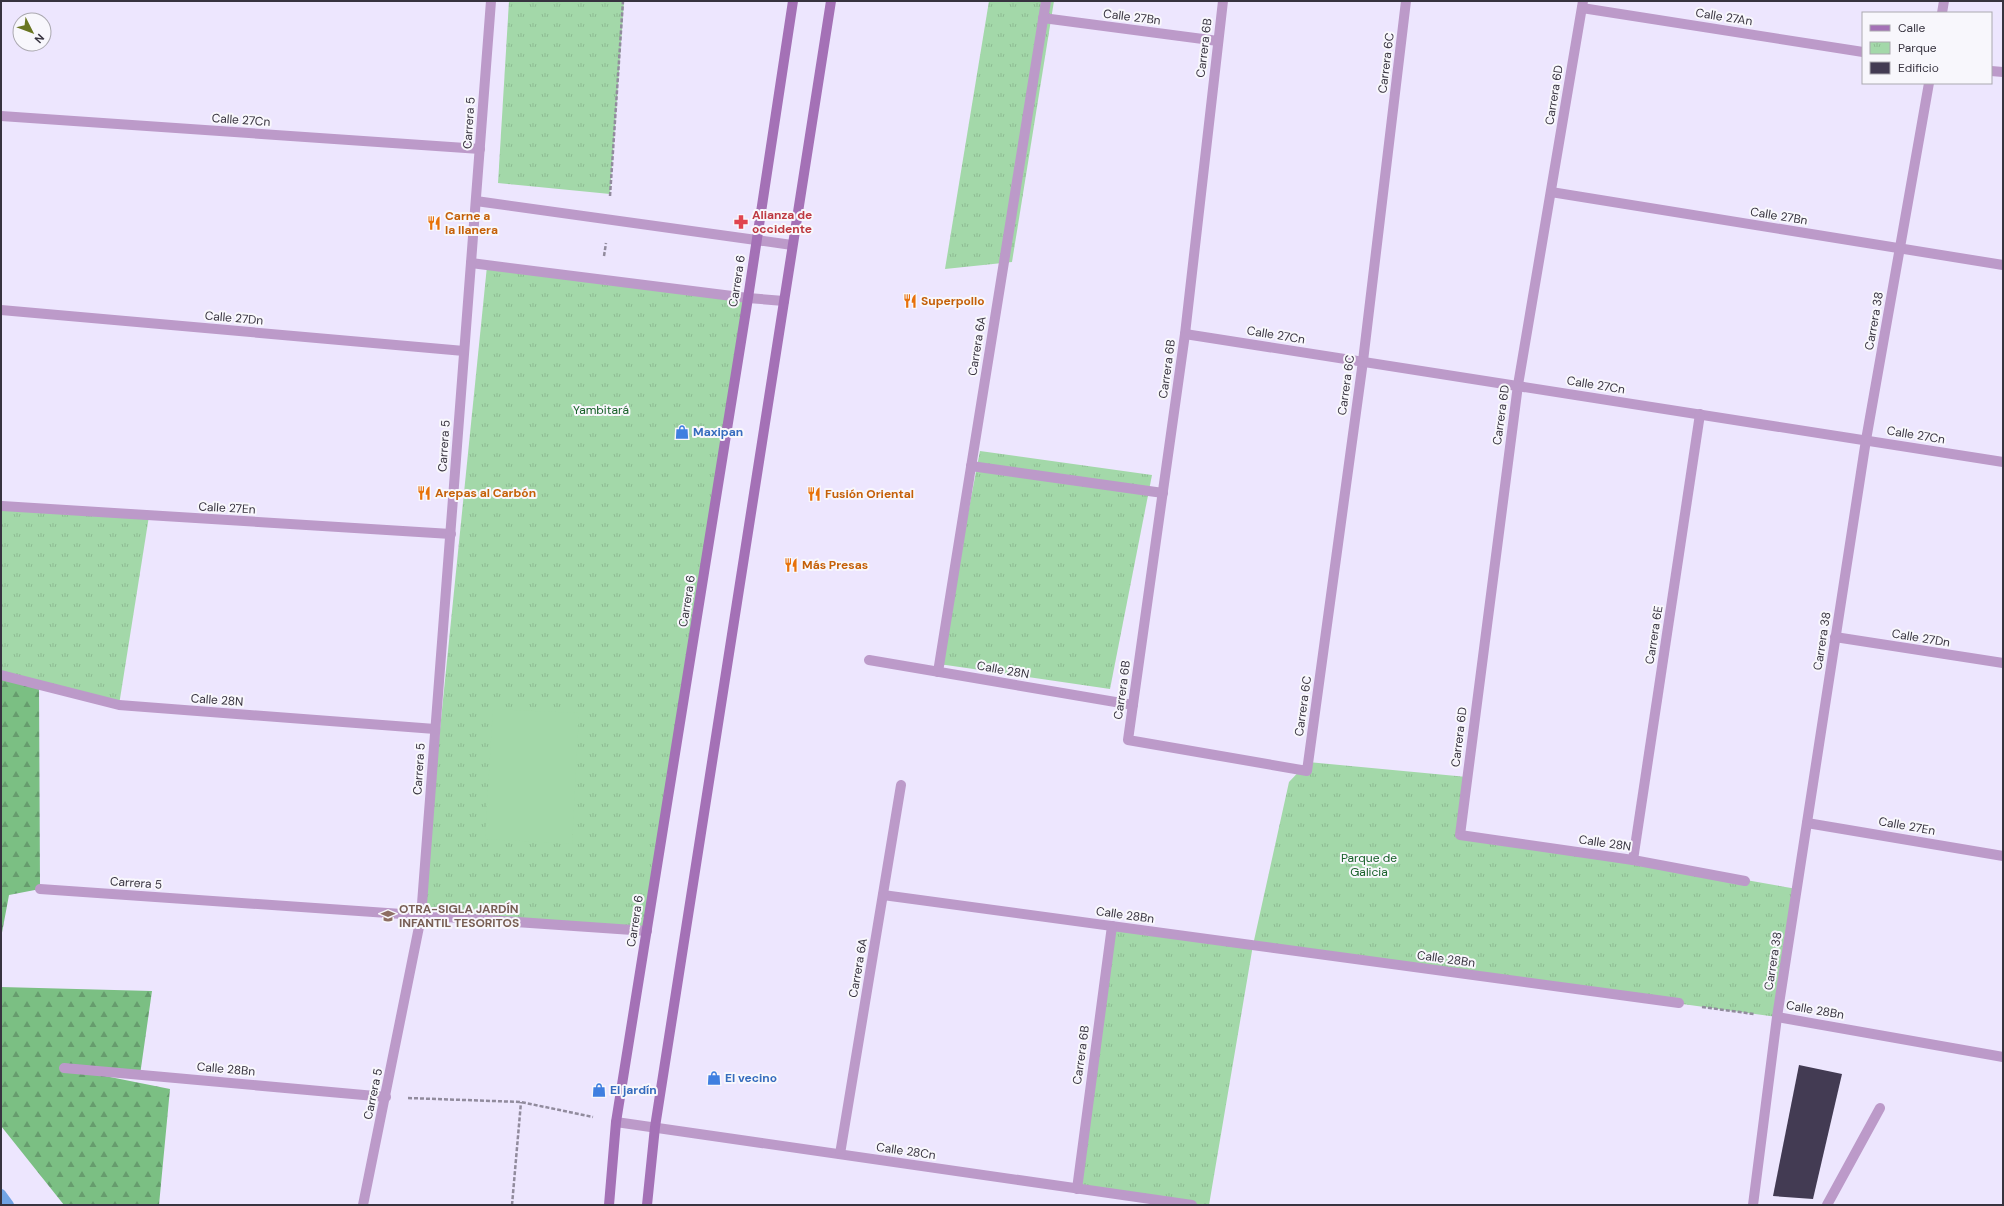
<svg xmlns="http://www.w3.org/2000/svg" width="2004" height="1206" font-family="'DM Sans',sans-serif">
<defs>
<pattern id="forest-firs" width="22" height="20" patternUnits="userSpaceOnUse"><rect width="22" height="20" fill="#7bbf83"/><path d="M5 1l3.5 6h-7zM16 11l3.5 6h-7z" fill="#669c6d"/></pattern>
<pattern id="park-tufts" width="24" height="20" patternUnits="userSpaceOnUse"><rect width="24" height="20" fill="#a3d8a9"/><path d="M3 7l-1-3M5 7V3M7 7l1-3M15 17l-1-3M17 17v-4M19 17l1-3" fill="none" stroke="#8dba92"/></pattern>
</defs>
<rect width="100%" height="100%" fill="#ede6fe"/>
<g fill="url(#forest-firs)">
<path d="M 1,675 L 39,685 L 40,889 L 9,895 L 1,938 Z"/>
<path d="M 1,987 L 152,991 L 140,1075 L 70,1069 L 170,1089 L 159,1205 L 64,1205 L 1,1126 Z"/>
</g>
<g fill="url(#park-tufts)">
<path d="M 509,1 L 624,1 L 610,194 L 498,183 Z"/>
<path d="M 989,1 L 1054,1 L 1012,262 L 945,269 Z"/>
<path d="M 487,266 L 748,298 L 647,931 L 421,917 Z"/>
<path d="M 980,451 L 1152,475 L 1110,689 L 939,664 Z"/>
<path d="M 2,506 L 149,516 L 119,705 L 1,676 Z"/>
<path d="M 1308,762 L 1467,777 L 1460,835 L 1633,860 L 1797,889 L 1777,1017 L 1253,945 L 1209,1205 L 1192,1205 L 1077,1189 L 1112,926 L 1253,945 L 1289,782 Z"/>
</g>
<path fill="#a3d8a9" d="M 493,709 L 579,713 L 572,844 L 485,839 Z"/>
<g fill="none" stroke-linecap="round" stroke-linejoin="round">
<path stroke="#71a4e5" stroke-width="10" d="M 1,1194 L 9,1205"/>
</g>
<path fill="#433b53" d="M 1799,1065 L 1842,1074 L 1813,1199 L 1773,1196 Z"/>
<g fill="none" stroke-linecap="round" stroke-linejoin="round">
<g stroke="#918b9d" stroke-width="2.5" stroke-dasharray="4 2" stroke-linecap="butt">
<path d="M 610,196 L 623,1"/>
<path d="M 604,256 L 606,243"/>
<path d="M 1702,1007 L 1754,1014"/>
<path d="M 408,1098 L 521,1102 L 593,1117"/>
<path d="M 512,1205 L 521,1102"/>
</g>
<path stroke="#bc9ac9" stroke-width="10" d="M 1827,1205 L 1880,1108"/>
<g stroke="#bc9ac9" stroke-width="10">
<path d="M 1223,1 L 1185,334 L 1128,740 L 1307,771 L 1363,361 L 1406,1"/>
<path d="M 1583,1 L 1518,385 L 1460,835 L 1633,860 L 1745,881"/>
<path d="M 1582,8 L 1863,52"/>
<path d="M 1942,13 L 1944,1"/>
<path d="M 1043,18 L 1218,41"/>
<path d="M 1991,71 L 2003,72"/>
<path d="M 1,116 L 480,149"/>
<path d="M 1551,192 L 2003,265"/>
<path d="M 476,201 L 792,245"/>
<path d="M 471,263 L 748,298 L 784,301"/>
<path d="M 1,310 L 464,351"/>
<path d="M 1185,334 L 2003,462"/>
<path d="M 971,466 L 1163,493"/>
<path d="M 2,506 L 451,534"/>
<path d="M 1835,637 L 2003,663"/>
<path d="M 869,660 L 1133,705"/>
<path d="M 938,672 L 1046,1"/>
<path d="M 1,675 L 119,705 L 435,729"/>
<path d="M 1807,823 L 2003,856"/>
<path d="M 1633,860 L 1700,414"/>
<path d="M 40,889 L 647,931"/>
<path d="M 883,895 L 1679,1003"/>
<path d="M 1777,1017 L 2003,1057"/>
<path d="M 64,1068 L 386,1097"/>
<path d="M 616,1122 L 1192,1205"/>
<path d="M 840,1154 L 901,785"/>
<path d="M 1077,1189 L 1112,926"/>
<path d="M 363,1205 L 421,917 L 491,1"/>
<path d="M 1753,1205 L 1777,1017 L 1866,440 L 1929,83"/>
</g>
<g stroke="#a471b6" stroke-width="10">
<path d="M 609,1205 L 616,1122 L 748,298 L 793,1"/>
<path d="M 647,1205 L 655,1127 L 831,1"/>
</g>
</g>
<defs>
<symbol id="pharmacy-bare" viewBox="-9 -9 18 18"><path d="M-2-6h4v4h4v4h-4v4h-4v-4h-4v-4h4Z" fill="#e0444e" stroke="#f8f7fc" stroke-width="2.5" paint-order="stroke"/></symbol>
<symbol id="restaurant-bare" viewBox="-9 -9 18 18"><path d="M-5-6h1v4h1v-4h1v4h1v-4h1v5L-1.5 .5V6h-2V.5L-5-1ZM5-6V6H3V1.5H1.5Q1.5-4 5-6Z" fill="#e8710a" stroke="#f8f7fc" stroke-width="2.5" paint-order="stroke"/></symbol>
<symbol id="shop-bare" viewBox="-9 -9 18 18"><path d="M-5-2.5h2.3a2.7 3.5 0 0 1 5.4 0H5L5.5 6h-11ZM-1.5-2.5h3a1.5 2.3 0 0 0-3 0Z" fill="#3f7fe0" stroke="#f8f7fc" stroke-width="2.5" paint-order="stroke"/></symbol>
<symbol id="school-bare" viewBox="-9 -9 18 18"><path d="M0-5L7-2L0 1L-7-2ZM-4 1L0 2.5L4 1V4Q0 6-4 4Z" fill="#8d6e63" stroke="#f8f7fc" stroke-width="2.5" paint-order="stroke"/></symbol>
</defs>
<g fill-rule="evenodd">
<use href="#pharmacy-bare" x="731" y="212" width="20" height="20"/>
<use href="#restaurant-bare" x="424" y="213" width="20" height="20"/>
<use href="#restaurant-bare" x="900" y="291" width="20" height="20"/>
<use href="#shop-bare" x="672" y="422" width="20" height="20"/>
<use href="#restaurant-bare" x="414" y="483" width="20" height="20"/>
<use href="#restaurant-bare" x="804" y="484" width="20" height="20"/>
<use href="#restaurant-bare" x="781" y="555" width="20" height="20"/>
<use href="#school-bare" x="378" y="906" width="20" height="20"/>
<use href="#shop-bare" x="704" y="1068" width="20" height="20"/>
<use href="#shop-bare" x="589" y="1080" width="20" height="20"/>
</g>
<g text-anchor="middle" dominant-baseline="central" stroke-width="4" stroke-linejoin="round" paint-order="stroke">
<g font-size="12" fill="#37333f" stroke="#f8f7fc">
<text transform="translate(1132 17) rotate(7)">Calle 27Bn</text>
<text transform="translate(1724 17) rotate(9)">Calle 27An</text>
<text transform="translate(1204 48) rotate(-83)">Carrera 6B</text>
<text transform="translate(1386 63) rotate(-83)">Carrera 6C</text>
<text transform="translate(1554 95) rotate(-81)">Carrera 6D</text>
<text transform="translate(241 120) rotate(4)">Calle 27Cn</text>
<text transform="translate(469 123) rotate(-86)">Carrera 5</text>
<text transform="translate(1779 216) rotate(9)">Calle 27Bn</text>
<text transform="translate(737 281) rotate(-81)">Carrera 6</text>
<text transform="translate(234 318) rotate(5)">Calle 27Dn</text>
<text transform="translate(1874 321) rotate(-80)">Carrera 38</text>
<text transform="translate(1276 335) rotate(9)">Calle 27Cn</text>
<text transform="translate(977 346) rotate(-81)">Carrera 6A</text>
<text transform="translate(1167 369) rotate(-82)">Carrera 6B</text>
<text transform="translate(1346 385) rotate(-82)">Carrera 6C</text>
<text transform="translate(1596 385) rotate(9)">Calle 27Cn</text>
<text transform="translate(1501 415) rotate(-82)">Carrera 6D</text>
<text transform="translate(1916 435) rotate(9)">Calle 27Cn</text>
<text transform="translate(444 446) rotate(-86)">Carrera 5</text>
<text transform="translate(227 508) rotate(3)">Calle 27En</text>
<text transform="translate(687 601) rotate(-81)">Carrera 6</text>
<text transform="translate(1654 635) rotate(-81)">Carrera 6E</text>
<text transform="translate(1921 638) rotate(9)">Calle 27Dn</text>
<text transform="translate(1822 641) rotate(-81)">Carrera 38</text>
<text transform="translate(1003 670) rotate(10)">Calle 28N</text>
<text transform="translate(1122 690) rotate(-82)">Carrera 6B</text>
<text transform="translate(217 700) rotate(4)">Calle 28N</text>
<text transform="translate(1303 706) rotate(-82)">Carrera 6C</text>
<text transform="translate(1459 737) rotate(-83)">Carrera 6D</text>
<text transform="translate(419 769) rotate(-86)">Carrera 5</text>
<text transform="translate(1907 826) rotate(10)">Calle 27En</text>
<text transform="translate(1605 843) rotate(8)">Calle 28N</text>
<text transform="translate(136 883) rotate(4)">Carrera 5</text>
<text transform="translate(1125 915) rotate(8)">Calle 28Bn</text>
<text transform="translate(635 921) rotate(-81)">Carrera 6</text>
<text transform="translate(1446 959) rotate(8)">Calle 28Bn</text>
<text transform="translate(1773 961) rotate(-81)">Carrera 38</text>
<text transform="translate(858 968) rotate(-80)">Carrera 6A</text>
<text transform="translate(1815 1010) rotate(10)">Calle 28Bn</text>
<text transform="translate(1081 1055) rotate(-82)">Carrera 6B</text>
<text transform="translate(226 1069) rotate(5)">Calle 28Bn</text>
<text transform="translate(373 1094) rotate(-78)">Carrera 5</text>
<text transform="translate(906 1151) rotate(8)">Calle 28Cn</text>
</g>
<g font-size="12" font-weight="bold" fill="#be3a42" stroke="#f8f7fc" text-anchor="start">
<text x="752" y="215">Alianza de<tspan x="752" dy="14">occidente</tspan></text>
</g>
<g font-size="12" font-weight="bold" fill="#c56008" stroke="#f8f7fc" text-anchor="start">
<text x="445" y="216">Carne a<tspan x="445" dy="14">la llanera</tspan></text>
<text x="921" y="301">Superpollo</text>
<text x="435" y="493">Arepas al Carbón</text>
<text x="825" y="494">Fusión Oriental</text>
<text x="802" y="565">Más Presas</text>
</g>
<g font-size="12" fill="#176028" stroke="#f8f7fc">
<text x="601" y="410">Yambitará</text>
<text x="1369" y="858">Parque de<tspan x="1369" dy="14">Galicia</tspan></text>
</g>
<g font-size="12" font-weight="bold" fill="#366cbe" stroke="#f8f7fc" text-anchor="start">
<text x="693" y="432">Maxipan</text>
<text x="725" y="1078">El vecino</text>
<text x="610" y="1090">El jardín</text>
</g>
<g font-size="12" font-weight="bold" fill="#785e54" stroke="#f8f7fc" text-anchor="start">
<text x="399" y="909">OTRA-SIGLA JARDÍN<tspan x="399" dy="14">INFANTIL TESORITOS</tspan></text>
</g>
</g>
<rect width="2004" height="1206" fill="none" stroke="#37333f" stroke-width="4"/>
<rect x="1862" y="12" width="130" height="72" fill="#f8f7fc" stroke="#aba9b0"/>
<rect x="1870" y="25" width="20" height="6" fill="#a471b6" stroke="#aba9b0"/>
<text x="1898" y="32" font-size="12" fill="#37333f">Calle</text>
<rect x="1870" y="42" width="20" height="12" fill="url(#park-tufts)" stroke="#aba9b0"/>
<text x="1898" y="52" font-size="12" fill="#37333f">Parque</text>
<rect x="1870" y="62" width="20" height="12" fill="#433b53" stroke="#aba9b0"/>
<text x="1898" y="72" font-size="12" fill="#37333f">Edificio</text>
<g transform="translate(32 32) rotate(132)"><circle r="19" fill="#f8f7fc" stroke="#aba9b0"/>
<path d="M0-3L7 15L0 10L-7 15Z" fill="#697520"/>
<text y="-6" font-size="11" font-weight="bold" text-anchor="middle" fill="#37333f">N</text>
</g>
</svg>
